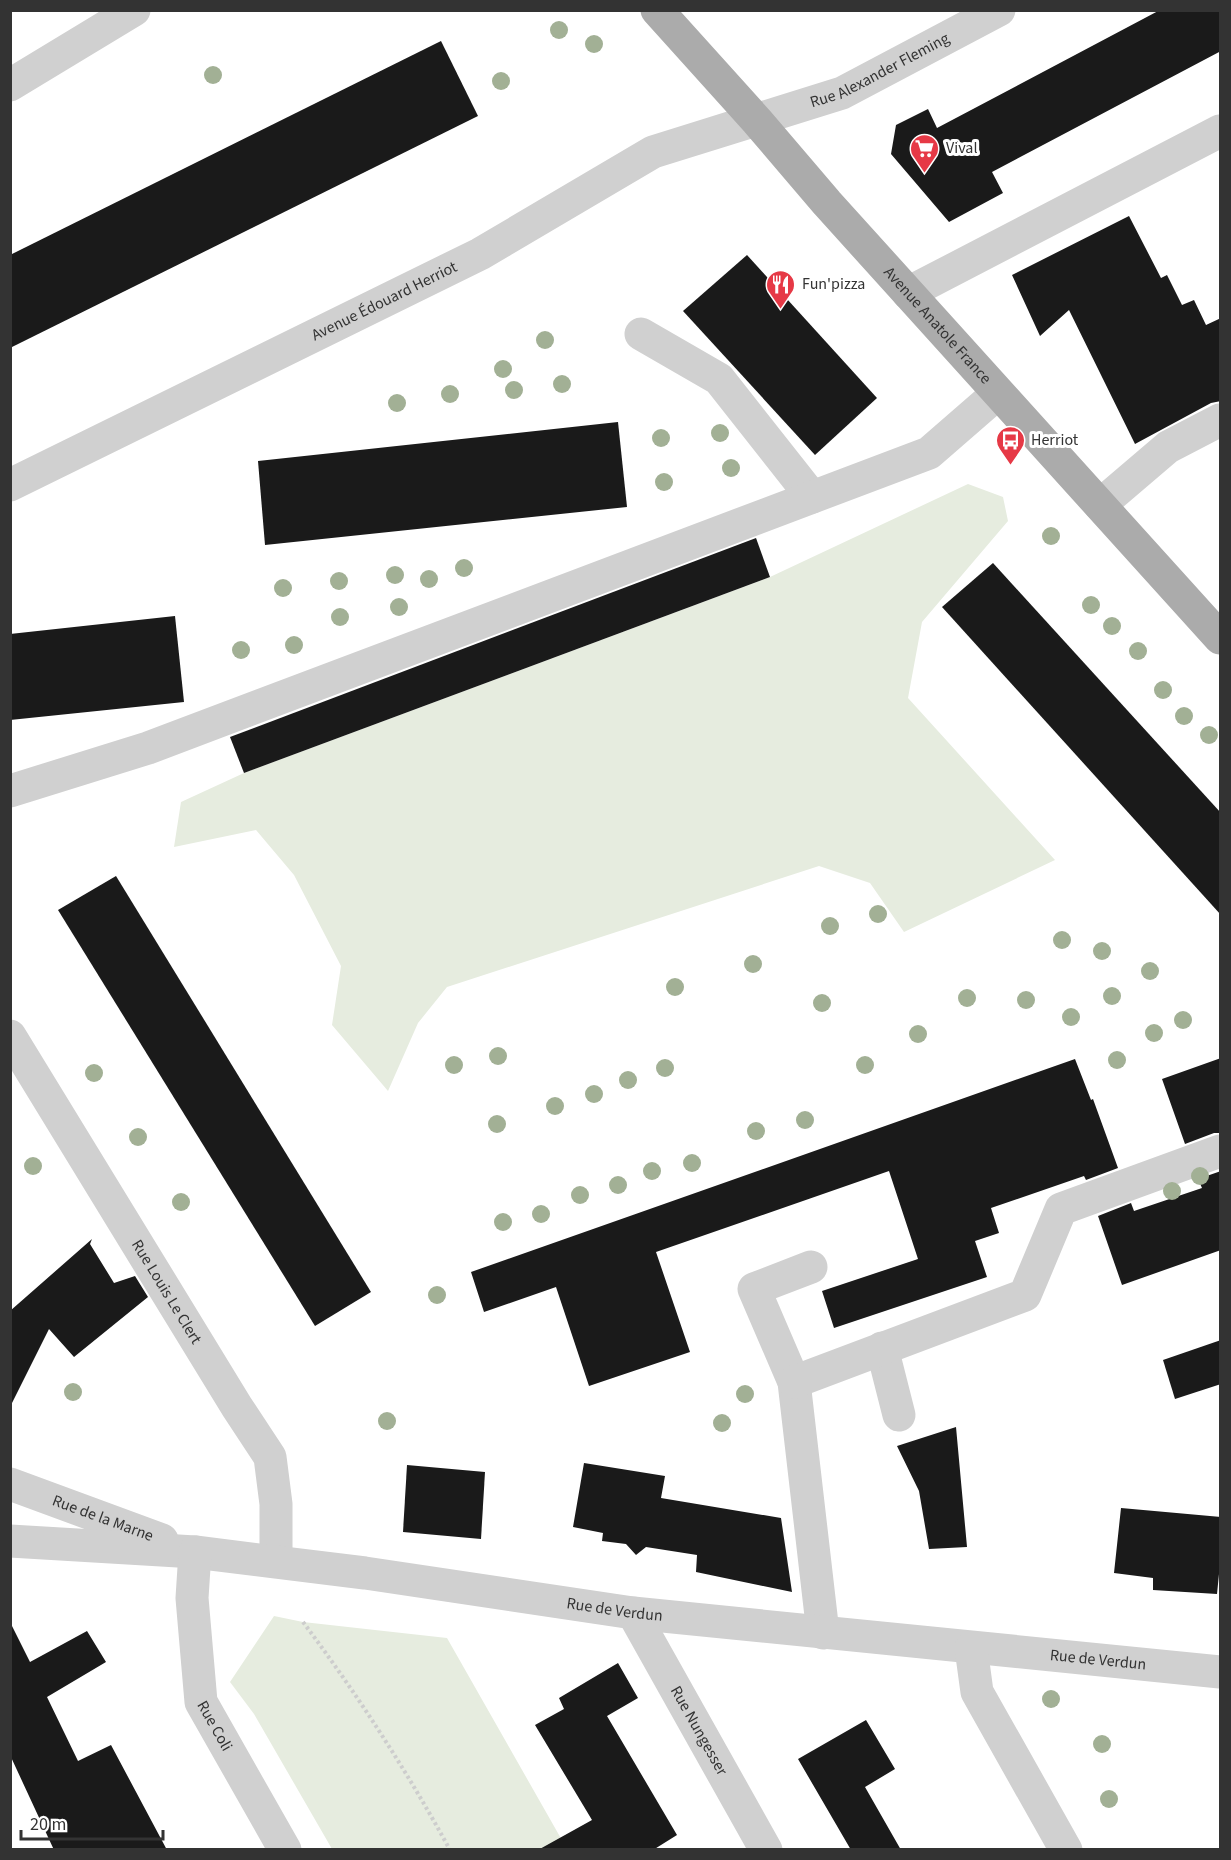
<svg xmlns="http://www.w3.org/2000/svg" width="1231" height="1860" font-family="'Source Sans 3',sans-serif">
<rect width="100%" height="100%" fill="#fff"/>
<g fill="#e6ecdf">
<path d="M 968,484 L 1003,497 L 1008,521 L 922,622 L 908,698 L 1055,860 L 904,932 L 870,883 L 819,866 L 447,987 L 418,1023 L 388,1091 L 332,1025 L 341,966 L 294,875 L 256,830 L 174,847 L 181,802 L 244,773 L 770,577 Z"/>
<path d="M 274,1616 L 303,1622 L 447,1638 L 567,1849 L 332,1849 L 254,1714 L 230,1682 Z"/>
</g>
<g fill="#1a1a1a">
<path d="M 1160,10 L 1221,10 L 1221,51 L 992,172 L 1003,193 L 949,222 L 891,154 L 896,125 L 928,109 L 937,128 Z"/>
<path d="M 441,41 L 478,116 L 10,348 L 10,255 Z"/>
<path d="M 1129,216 L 1161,278 L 1167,275 L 1182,305 L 1194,300 L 1206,325 L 1221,318 L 1221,401 L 1211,403 L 1135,444 L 1069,310 L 1040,336 L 1012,275 Z"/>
<path d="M 747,255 L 877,398 L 815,455 L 683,311 Z"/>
<path d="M 618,422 L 627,507 L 265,545 L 258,461 Z"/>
<path d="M 756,538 L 770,577 L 244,773 L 230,737 Z"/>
<path d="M 993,563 L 1221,813 L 1221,915 L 942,607 Z"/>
<path d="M 175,616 L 184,702 L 10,720 L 10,634 Z"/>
<path d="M 116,876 L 371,1292 L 315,1326 L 58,910 Z"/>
<path d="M 1221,1058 L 1221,1133 L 1214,1133 L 1185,1144 L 1162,1079 Z"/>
<path d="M 1075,1059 L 1091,1100 L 1093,1099 L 1118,1168 L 1086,1180 L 1084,1176 L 991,1208 L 999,1233 L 975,1241 L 987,1277 L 834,1328 L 822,1291 L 918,1259 L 889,1171 L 656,1252 L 690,1352 L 589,1386 L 556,1287 L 484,1312 L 471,1272 Z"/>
<path d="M 1221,1171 L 1221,1250 L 1122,1285 L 1098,1216 L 1131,1203 L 1134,1211 L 1202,1188 L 1198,1179 Z"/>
<path d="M 92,1239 L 90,1244 L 114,1283 L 135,1276 L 148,1297 L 74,1357 L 49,1329 L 10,1407 L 10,1311 Z"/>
<path d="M 1221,1340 L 1221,1384 L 1175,1399 L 1163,1360 Z"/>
<path d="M 956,1427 L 967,1547 L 929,1549 L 919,1491 L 897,1446 Z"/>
<path d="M 584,1463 L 665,1476 L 661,1498 L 781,1518 L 792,1592 L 696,1572 L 697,1555 L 646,1547 L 636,1555 L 626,1544 L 602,1541 L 603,1533 L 573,1527 Z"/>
<path d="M 407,1465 L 485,1472 L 481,1539 L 403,1532 Z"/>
<path d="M 1121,1508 L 1221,1517 L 1221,1554 L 1217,1594 L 1153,1590 L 1153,1578 L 1114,1573 Z"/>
<path d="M 10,1622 L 30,1662 L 87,1631 L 106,1662 L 47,1697 L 78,1761 L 111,1745 L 167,1850 L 54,1850 L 10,1755 Z"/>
<path d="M 618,1663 L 638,1698 L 607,1716 L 677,1835 L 653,1850 L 538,1850 L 592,1820 L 535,1725 L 564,1709 L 559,1698 Z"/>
<path d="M 866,1720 L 895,1769 L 865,1787 L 901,1850 L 851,1850 L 798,1759 Z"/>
</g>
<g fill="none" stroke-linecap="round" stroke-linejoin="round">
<path stroke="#cdcdcd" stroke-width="4" stroke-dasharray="3 3" stroke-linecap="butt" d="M 303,1622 C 357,1694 407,1771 450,1850"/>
<g stroke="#d0d0d0" stroke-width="33">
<path d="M 10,85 L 134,10"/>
<path d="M 908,293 L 1220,131"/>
<path d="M 641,334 L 719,379 L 812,497"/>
<path id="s1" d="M 10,485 L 480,254 L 653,152 L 842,93 L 999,10"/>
<path d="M 1100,505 L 1168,447 L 1220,420"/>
<path d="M 10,791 L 148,748 L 929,453 L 998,393"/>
<path id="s2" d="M 10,1036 L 237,1407 L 270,1457 L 276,1504 L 276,1561"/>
<path d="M 811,1267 L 754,1289 L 794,1382 L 823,1633"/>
<path d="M 882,1348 L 899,1415"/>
<path d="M 794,1382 L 1025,1295 L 1061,1209 L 1220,1151"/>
<path id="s3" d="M 10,1484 L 162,1540"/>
<path id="s4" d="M 10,1541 L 195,1552 L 365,1573 L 633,1613 L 1220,1672"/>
<path id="s5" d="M 195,1552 L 192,1598 L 201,1702 L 285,1850"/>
<path id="s6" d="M 633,1613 L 766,1850"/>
<path d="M 971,1648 L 977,1692 L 1066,1850"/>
</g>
<path stroke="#ababab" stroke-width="33" id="s7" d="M 657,10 L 757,121 L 827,203 L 1220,638"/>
</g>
<g fill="#a2b095">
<circle cx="559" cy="30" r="9"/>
<circle cx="594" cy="44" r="9"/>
<circle cx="213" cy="75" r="9"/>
<circle cx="501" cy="81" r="9"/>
<circle cx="545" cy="340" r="9"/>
<circle cx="503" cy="369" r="9"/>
<circle cx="562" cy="384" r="9"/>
<circle cx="514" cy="390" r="9"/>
<circle cx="450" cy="394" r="9"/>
<circle cx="397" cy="403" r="9"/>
<circle cx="720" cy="433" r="9"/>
<circle cx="661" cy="438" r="9"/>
<circle cx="731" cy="468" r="9"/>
<circle cx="664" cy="482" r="9"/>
<circle cx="1051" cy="536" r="9"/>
<circle cx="464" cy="568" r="9"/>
<circle cx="395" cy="575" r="9"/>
<circle cx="429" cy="579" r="9"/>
<circle cx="339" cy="581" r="9"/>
<circle cx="283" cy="588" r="9"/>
<circle cx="1091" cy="605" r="9"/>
<circle cx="399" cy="607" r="9"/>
<circle cx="340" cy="617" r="9"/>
<circle cx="1112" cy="626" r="9"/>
<circle cx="294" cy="645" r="9"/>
<circle cx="241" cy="650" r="9"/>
<circle cx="1138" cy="651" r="9"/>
<circle cx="1163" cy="690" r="9"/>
<circle cx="1184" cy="716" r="9"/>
<circle cx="1209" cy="735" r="9"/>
<circle cx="878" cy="914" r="9"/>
<circle cx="830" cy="926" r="9"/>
<circle cx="1062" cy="940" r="9"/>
<circle cx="1102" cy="951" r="9"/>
<circle cx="753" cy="964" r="9"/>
<circle cx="1150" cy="971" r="9"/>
<circle cx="675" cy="987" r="9"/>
<circle cx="1112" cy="996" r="9"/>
<circle cx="967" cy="998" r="9"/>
<circle cx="1026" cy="1000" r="9"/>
<circle cx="822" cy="1003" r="9"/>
<circle cx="1071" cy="1017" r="9"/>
<circle cx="1183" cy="1020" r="9"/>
<circle cx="1154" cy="1033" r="9"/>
<circle cx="918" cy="1034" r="9"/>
<circle cx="498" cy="1056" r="9"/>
<circle cx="1117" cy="1060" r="9"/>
<circle cx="454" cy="1065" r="9"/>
<circle cx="865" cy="1065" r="9"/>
<circle cx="665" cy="1068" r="9"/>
<circle cx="94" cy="1073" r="9"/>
<circle cx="628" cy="1080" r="9"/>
<circle cx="594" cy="1094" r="9"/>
<circle cx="555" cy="1106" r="9"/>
<circle cx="805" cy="1120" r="9"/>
<circle cx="497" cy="1124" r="9"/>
<circle cx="756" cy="1131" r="9"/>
<circle cx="138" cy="1137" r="9"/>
<circle cx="692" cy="1163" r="9"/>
<circle cx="33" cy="1166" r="9"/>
<circle cx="652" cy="1171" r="9"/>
<circle cx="1200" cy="1176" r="9"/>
<circle cx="618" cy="1185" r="9"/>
<circle cx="1172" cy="1191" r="9"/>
<circle cx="580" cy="1195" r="9"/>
<circle cx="181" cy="1202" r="9"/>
<circle cx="541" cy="1214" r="9"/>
<circle cx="503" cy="1222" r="9"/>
<circle cx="437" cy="1295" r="9"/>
<circle cx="73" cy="1392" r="9"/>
<circle cx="745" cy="1394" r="9"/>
<circle cx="387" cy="1421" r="9"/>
<circle cx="722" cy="1423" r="9"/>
<circle cx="1051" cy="1699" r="9"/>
<circle cx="1102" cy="1744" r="9"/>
<circle cx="1109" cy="1799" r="9"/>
</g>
<defs>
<symbol id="supermarket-pin" viewBox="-11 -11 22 30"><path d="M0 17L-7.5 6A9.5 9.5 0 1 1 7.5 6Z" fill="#e63946" stroke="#fff"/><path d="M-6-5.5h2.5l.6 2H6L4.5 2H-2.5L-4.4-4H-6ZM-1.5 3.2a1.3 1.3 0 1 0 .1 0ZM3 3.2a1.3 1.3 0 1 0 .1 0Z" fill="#fff"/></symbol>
<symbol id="restaurant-pin" viewBox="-11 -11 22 30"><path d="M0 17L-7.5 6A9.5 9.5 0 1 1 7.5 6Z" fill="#e63946" stroke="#fff"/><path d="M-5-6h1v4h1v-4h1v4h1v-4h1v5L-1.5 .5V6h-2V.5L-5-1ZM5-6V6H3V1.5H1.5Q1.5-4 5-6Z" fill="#fff"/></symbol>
<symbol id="bus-pin" viewBox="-11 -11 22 30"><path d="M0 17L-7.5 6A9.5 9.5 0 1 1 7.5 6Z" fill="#e63946" stroke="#fff"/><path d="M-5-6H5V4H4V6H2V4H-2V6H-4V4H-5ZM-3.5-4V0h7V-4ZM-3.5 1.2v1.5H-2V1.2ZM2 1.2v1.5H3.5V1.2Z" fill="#fff"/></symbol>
</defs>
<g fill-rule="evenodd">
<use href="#supermarket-pin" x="908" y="132" width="33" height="45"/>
<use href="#restaurant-pin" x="764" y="268" width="33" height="45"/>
<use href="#bus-pin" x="994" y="424" width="33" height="45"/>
</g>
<g text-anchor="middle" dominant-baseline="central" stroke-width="6" stroke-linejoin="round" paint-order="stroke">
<g font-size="16" fill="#333" stroke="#fff">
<text stroke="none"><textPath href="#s1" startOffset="966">Rue Alexander Fleming</textPath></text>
<text stroke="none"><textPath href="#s1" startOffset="417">Avenue Édouard Herriot</textPath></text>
<text stroke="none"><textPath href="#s7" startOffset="422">Avenue Anatole France</textPath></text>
<text stroke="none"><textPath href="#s2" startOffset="300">Rue Louis Le Clert</textPath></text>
<text stroke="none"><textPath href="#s3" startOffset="99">Rue de la Marne</textPath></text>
<text stroke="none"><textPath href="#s4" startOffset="609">Rue de Verdun</textPath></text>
<text stroke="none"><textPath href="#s4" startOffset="1095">Rue de Verdun</textPath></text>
<text stroke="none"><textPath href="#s5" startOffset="178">Rue Coli</textPath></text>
<text stroke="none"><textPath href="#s6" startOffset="135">Rue Nungesser</textPath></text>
</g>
<g font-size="16" fill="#333" stroke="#fff" text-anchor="start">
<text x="946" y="148">Vival</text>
<text x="802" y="284">Fun'pizza</text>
<text x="1031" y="440">Herriot</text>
</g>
</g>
<rect width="1231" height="1860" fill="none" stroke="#333333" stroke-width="24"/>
<path d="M21 1830v9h142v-9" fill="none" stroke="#333333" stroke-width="3"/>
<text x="30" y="1830" font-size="18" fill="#333333" stroke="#ffffff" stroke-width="4.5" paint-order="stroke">20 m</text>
</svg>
